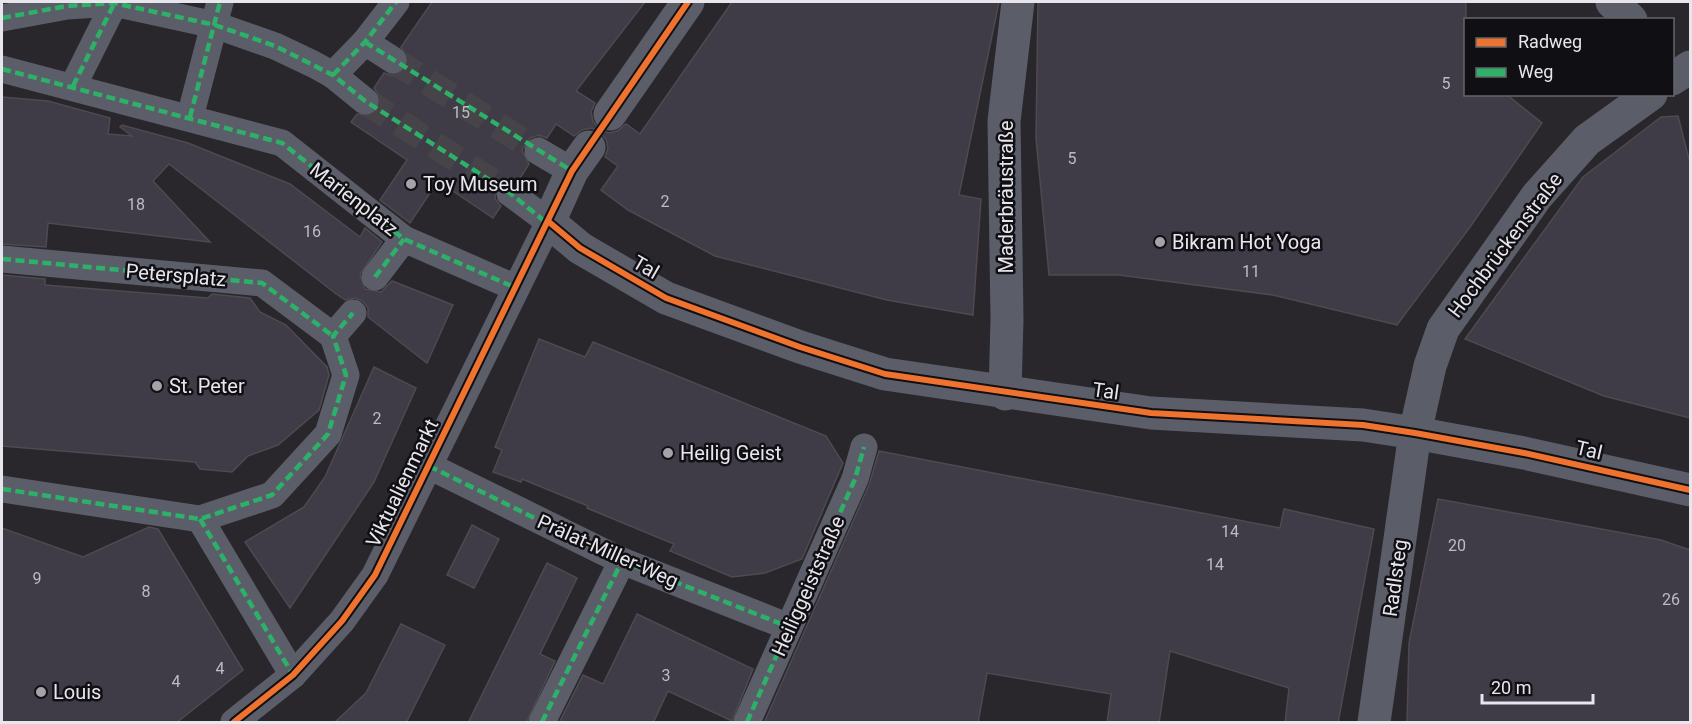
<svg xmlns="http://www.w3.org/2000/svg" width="1692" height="724" font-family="Roboto,sans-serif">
<rect width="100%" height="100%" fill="#29272c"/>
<g fill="#3f3b47" stroke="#4d4b4f" stroke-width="1.5">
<path d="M 432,2 L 645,2 L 576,91 L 595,103 L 591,112 L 593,121 L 600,130 L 609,133 L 617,131 L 626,124 L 640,134 L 732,2 L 999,2 L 959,195 L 981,199 L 973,315 L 887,300 L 715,256 L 628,210 L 601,190 L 618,166 L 605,157 L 608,148 L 606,139 L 599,131 L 591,128 L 582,130 L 574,136 L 556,124 L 547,138 L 539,135 L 530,138 L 522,150 L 529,164 L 519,180 L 504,178 L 497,184 L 495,199 L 501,206 L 493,218 L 438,181 L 410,223 L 380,200 L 407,160 L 351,122 L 357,114 L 370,116 L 378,110 L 380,96 L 374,88 L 384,73 L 393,76 L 406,69 L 409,60 L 401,47 Z"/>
<path d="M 1038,2 L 1466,2 L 1466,94 L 1506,94 L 1542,123 L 1470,227 L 1397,325 L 1273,295 L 1119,275 L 1049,275 L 1036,138 Z"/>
<path d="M 2,97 L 48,101 L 110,118 L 108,134 L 132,136 L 120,127 L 122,125 L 188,143 L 290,184 L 360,237 L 365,228 L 382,242 L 360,274 L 365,289 L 381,292 L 392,281 L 453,305 L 427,363 L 368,317 L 368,308 L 363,301 L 355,298 L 345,300 L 335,293 L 169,164 L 153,181 L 210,242 L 48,223 L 46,247 L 2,244 Z"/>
<path d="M 1678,116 L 1690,163 L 1690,418 L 1604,396 L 1465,339 L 1583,177 L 1661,117 Z"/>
<path d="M 2,275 L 45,279 L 45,285 L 208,298 L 212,294 L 250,298 L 260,312 L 286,325 L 327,367 L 329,375 L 319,410 L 278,445 L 248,456 L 232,472 L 200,469 L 195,462 L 2,446 Z"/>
<path d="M 539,339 L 585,357 L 593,342 L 826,436 L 843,463 L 802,559 L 765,573 L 732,577 L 670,551 L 674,544 L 587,508 L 588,506 L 522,479 L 521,482 L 493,472 L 502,450 L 495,447 Z"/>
<path d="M 374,367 L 416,388 L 374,482 L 290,608 L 245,542 L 304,507 L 325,477 Z"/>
<path d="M 879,451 L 1280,528 L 1284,509 L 1374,529 L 1338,723 L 1285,723 L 1289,688 L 1170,651 L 1159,723 L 1107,723 L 1111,694 L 987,673 L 978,723 L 764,723 L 869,485 Z"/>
<path d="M 1438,499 L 1661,540 L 1690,550 L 1690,723 L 1407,723 L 1409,643 Z"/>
<path d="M 472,525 L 499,539 L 474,588 L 447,575 Z"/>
<path d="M 149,527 L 158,529 L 243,670 L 176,723 L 2,723 L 2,528 L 83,557 Z"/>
<path d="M 547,563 L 577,578 L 540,654 L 555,661 L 526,723 L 468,723 Z"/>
<path d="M 637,614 L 753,669 L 732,721 L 668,691 L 653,723 L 559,723 L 583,675 L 603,684 Z"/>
<path d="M 401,624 L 445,645 L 406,723 L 334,723 L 366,693 Z"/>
</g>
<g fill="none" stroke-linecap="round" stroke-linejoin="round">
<g stroke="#464449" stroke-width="27" stroke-dasharray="27 14" stroke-linecap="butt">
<path d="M 393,60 L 538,151"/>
<path d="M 365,101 L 510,193"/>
</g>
<g stroke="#5b5e69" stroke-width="27">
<path d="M 2,18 L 67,6 L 114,3 L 215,25 L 275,46 L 313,64 L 333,75 L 365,101"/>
<path d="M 365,42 L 393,60"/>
<path d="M 2,69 L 282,143 L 404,239 L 516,288"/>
<path d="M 333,75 L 365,42 L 396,2"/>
<path d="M 73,86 L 115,2"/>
<path d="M 190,117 L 220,2"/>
<path d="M 538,151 L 572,171"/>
<path d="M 2,259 L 262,283 L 333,336"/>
<path d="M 375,277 L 404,239"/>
<path d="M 429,466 L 622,561 L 789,627"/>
<path d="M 2,489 L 200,519 L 272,495 L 328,434 L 346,375 L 333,336 L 353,313"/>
<path d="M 200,519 L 293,675"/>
<path d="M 234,722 L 293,675 L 342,621 L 375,575 L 549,222 L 510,193"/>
<path d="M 542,722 L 622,561"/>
<path d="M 747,722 L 855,479 L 864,447"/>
</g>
<g stroke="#5b5e69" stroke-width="33">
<path d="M 1612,2 L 1631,20"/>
<path d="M 1672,79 L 1690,67"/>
<path d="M 610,114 L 688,2"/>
<path d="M 589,147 L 572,171 L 549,222 L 580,248 L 666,298 L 800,347 L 885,374 L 1151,413 L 1363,425 L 1415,433 L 1524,453 L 1690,490"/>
<path d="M 1005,394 L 1007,319 L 1004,121 L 1018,2"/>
<path d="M 1374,722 L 1415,433 L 1430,366 L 1443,329 L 1537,196 L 1587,140 L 1651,94"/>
</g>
<g stroke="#2db169" stroke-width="4.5" stroke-dasharray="9 4.5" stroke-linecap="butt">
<path d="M 2,18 L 67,6 L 114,3 L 215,25 L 275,46 L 333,75 L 365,101 L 510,193 L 548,224"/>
<path d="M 365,42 L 572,171"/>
<path d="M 2,69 L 282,143 L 404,239 L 516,288"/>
<path d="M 333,75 L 365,42 L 396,2"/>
<path d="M 73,86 L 115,2"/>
<path d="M 190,117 L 220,2"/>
<path d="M 2,259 L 262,283 L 333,336"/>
<path d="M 375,277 L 404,239"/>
<path d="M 429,466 L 622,561 L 789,627"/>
<path d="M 2,489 L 200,519 L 272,495 L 328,434 L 346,375 L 333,336 L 353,313"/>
<path d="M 200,519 L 293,675"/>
<path d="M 542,722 L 622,561"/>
<path d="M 747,722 L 855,479 L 864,447"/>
</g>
<defs>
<g id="cycleway">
<path d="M 549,222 L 580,248 L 666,298 L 800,347 L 885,374 L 1151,413 L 1363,425 L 1415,433 L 1524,453 L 1690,490"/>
<path d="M 234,722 L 293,675 L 342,621 L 375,575 L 572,171 L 688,2"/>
</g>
</defs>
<use href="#cycleway" stroke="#100f13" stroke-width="10"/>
<use href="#cycleway" stroke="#ef722f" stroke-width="6"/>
</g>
<g fill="#a5a3a9" stroke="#100f13" stroke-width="2">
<circle cx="411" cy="184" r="6"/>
<circle cx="1160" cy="242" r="6"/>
<circle cx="157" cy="386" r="6"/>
<circle cx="668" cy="453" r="6"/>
<circle cx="41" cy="692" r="6"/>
</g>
<g text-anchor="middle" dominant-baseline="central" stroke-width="5" stroke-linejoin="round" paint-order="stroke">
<g font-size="16" fill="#bebbc3">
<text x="1446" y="83">5</text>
<text x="461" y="112">15</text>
<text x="1072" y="158">5</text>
<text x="665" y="201">2</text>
<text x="136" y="204">18</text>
<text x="312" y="231">16</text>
<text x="1251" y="271">11</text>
<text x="377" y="418">2</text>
<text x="1230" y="531">14</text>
<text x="1457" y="545">20</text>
<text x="1215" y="564">14</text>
<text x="37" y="578">9</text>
<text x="146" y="591">8</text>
<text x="1671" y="599">26</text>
<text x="220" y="668">4</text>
<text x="666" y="675">3</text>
<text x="176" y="681">4</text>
</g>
<g font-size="20" fill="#e8e6ec" stroke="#100f13" text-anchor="start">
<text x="423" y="184">Toy Museum</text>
<text x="1172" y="242">Bikram Hot Yoga</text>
<text x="169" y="386">St. Peter</text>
<text x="680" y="453">Heilig Geist</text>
<text x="53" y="692">Louis</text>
</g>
<g font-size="20" fill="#e8e6ec" stroke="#100f13">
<text transform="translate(1006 197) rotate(-90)">Maderbräustraße</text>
<text transform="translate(354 199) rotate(38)">Marienplatz</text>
<text transform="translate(1505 245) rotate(-53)">Hochbrückenstraße</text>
<text transform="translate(646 267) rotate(30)">Tal</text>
<text transform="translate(176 275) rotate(5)">Petersplatz</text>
<text transform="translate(1106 391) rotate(8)">Tal</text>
<text transform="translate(1589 450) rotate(13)">Tal</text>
<text transform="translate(402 483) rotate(-64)">Viktualienmarkt</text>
<text transform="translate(608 551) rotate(24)">Prälat-Miller-Weg</text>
<text transform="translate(1395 578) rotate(-82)">Radlsteg</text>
<text transform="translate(808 586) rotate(-66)">Heiliggeiststraße</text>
</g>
</g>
<rect width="1692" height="724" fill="none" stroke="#e8e6ec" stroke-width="6"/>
<rect x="1464" y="18" width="210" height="78" fill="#100f13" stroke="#66656a" stroke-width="1.5"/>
<rect x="1476" y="38" width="30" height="9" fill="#ef722f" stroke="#66656a" stroke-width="1.5"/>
<text x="1518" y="48" font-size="18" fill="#e8e6ec">Radweg</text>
<rect x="1476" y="68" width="30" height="9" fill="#2db169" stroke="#66656a" stroke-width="1.5"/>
<text x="1518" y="78" font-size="18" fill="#e8e6ec">Weg</text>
<path d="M1482 694v9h111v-9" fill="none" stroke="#e8e6ec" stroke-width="3"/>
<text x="1491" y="694" font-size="18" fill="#e8e6ec" stroke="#100f13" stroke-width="4.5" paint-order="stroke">20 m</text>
</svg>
